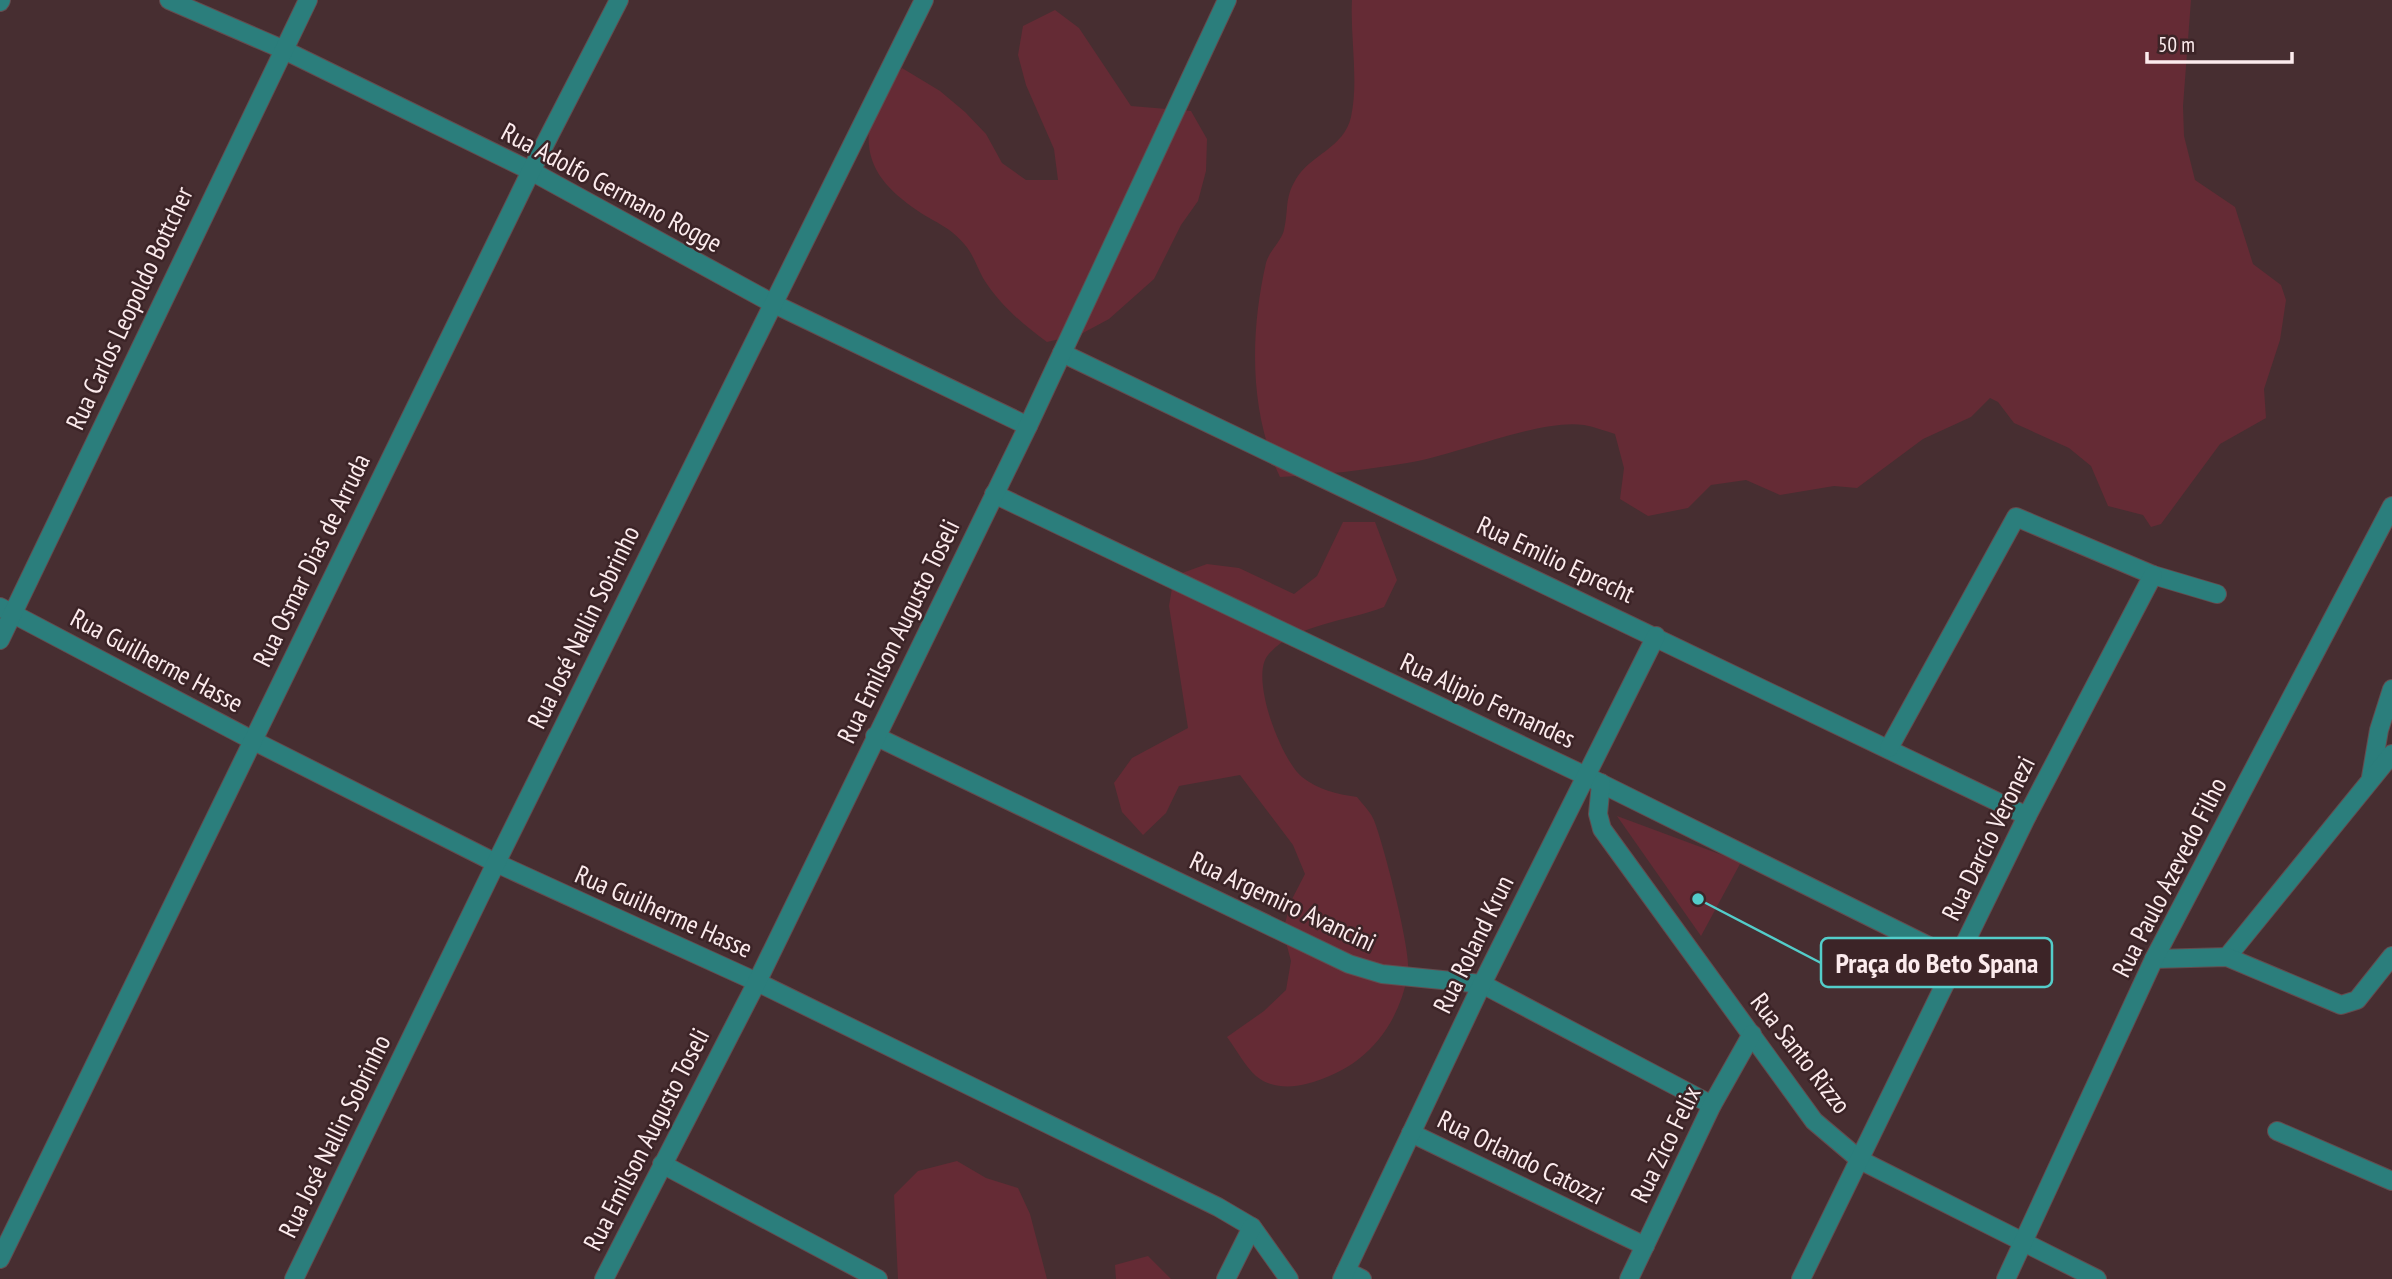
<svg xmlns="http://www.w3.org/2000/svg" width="2392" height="1279" font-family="'PT Sans Narrow',sans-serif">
<rect width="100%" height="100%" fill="#472e31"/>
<g fill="#652b35">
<path d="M 1352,0 L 2191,0 L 2183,106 L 2184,136 L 2195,180 L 2235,207 L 2253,264 L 2281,285 L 2286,300 L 2280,340 L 2264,389 L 2266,418 L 2220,444 L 2161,524 L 2151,527 L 2143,515 L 2108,506 L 2091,466 L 2069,448 L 2014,423 L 1998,402 L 1990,398 L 1971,417 L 1923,439 L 1857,488 L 1834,486 L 1780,495 L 1746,480 L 1711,485 L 1688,508 L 1648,516 L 1620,499 L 1624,468 L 1615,434 C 1605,431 1595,427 1584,425 C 1541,418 1454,456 1407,463 C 1365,470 1323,475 1280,477 C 1249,412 1250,333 1266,263 C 1269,251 1281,242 1284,230 C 1289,209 1284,199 1296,179 C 1310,155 1344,148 1351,117 C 1359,80 1350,38 1352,0 Z"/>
<path d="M 1055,10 L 1079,28 L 1131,106 L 1191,111 L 1207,139 L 1206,171 L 1198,201 L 1181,225 L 1154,279 L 1109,319 L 1081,334 L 1047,342 C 1022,324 999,304 983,278 C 977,267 973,254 965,245 C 949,226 936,223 918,211 C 883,187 861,162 871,118 C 874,102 893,82 902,68 L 940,91 L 965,112 L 986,134 L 1002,163 L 1026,180 L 1058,180 L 1054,149 L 1026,85 L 1018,55 L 1023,26 Z"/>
<path d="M 1343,522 L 1375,522 L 1397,580 L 1384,607 C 1348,621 1292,625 1268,655 C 1249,678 1282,761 1302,777 C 1319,790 1336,794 1357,797 C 1363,805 1372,813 1375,823 C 1384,847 1412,953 1408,974 C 1397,1031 1362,1070 1306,1084 C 1290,1088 1270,1088 1256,1076 C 1245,1066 1236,1049 1227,1037 L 1264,1011 L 1286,990 L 1291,961 L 1283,931 L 1291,901 L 1305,874 L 1293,845 L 1240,775 L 1179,786 L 1166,813 L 1143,835 L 1122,812 L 1114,783 L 1132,758 L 1188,728 L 1169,606 L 1174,576 L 1207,564 L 1239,568 L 1294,594 L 1317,576 Z"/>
<path d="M 1617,816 L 1741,862 L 1701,936 Z"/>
<path d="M 957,1161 L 986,1178 L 1018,1188 L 1030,1214 L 1047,1279 L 898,1279 L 894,1195 L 918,1171 Z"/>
<path d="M 1148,1256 L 1171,1279 L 1116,1279 L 1115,1265 Z"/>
</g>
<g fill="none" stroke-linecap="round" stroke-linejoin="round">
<defs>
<g id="minor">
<path d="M 169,0 L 282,49 L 531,171 L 772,303 L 1028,426"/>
<path d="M 0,2 L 1,0"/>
<path d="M 1062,353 L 2027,816"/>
<path d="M 994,494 L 1586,776 L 1957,960"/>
<path d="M 0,607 L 252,740 L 496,863 L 757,982 L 1218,1207 L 1252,1227 L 1289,1279"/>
<path d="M 0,640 L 308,0"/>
<path d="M 875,736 L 1349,964 L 1382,974 L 1482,984 L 1712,1105"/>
<path d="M 1889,748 L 2016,517 L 2153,575 L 2217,594"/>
<path d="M 2371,777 L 2379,730 L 2392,689"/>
<path d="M 1601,783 L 1598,814 L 1602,829 L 1814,1121 L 1860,1160 L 2097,1279"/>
<path d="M 2227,957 L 2392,754"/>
<path d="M 2154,959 L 2227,957 L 2341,1005 L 2357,1000 L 2392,956"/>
<path d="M 2277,1131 L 2392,1181"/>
<path d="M 1411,1133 L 1645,1246"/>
<path d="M 662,1164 L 878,1279"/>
<path d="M 0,1259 L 531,171 L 619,0"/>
<path d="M 1346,1271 L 1362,1279"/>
<path d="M 294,1279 L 496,863 L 924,0"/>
<path d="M 604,1279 L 757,982 L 1028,426 L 1227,0"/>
<path d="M 1226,1279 L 1252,1227"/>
<path d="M 1342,1279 L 1482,984 L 1656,636"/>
<path d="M 1629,1279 L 1712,1105 L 1752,1034"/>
<path d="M 1801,1279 L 2027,816 L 2153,575"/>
<path d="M 2006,1279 L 2154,959 L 2392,506"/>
</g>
</defs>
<use href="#minor" stroke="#644c4f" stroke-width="20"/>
<use href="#minor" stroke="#2b7e7c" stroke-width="18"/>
</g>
<g text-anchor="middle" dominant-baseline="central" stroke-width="5" stroke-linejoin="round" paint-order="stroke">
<g font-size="26" fill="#fcebed" stroke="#3c2427">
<text transform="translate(612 187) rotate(28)">Rua Adolfo Germano Rogge</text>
<text transform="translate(129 308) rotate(-65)">Rua Carlos Leopoldo Bottcher</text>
<text transform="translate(1556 559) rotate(25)">Rua Emilio Eprecht</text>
<text transform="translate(311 560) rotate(-64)">Rua Osmar Dias de Arruda</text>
<text transform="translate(583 627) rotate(-64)">Rua José Nallin Sobrinho</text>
<text transform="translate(898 631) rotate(-64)">Rua Emilson Augusto Toseli</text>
<text transform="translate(157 660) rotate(28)">Rua Guilherme Hasse</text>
<text transform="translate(1488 700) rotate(25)">Rua Alipio Fernandes</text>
<text transform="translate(1988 838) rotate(-64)">Rua Darcio Veronezi</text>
<text transform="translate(2169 877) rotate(-63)">Rua Paulo Azevedo Filho</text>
<text transform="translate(1283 901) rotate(25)">Rua Argemiro Avancini</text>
<text transform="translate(664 911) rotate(24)">Rua Guilherme Hasse</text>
<text transform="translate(1473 944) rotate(-64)">Rua Roland Krun</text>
<text transform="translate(1801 1053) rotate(52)">Rua Santo Rizzo</text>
<text transform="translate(334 1136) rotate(-64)">Rua José Nallin Sobrinho</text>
<text transform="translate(646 1139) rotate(-63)">Rua Emilson Augusto Toseli</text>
<text transform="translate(1665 1144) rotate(-64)">Rua Zico Felix</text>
<text transform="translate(1521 1157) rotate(26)">Rua Orlando Catozzi</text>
</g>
</g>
<path fill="none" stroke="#53cdca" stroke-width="2.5" d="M1698 899L1821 963"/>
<circle fill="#53cdca" stroke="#3c2427" stroke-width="2.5" cx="1698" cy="899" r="7"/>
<rect fill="#3c2427" stroke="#53cdca" stroke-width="2.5" x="1821" y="938" width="231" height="49" rx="7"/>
<g font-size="28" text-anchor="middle" font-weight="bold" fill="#fcebed">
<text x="1937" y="973">Praça do Beto Spana</text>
</g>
<path d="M2147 52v10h145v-10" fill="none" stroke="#fcebed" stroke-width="3.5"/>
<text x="2158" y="52" font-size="21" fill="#fcebed" stroke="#3c2427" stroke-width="5" paint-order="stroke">50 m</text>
</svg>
